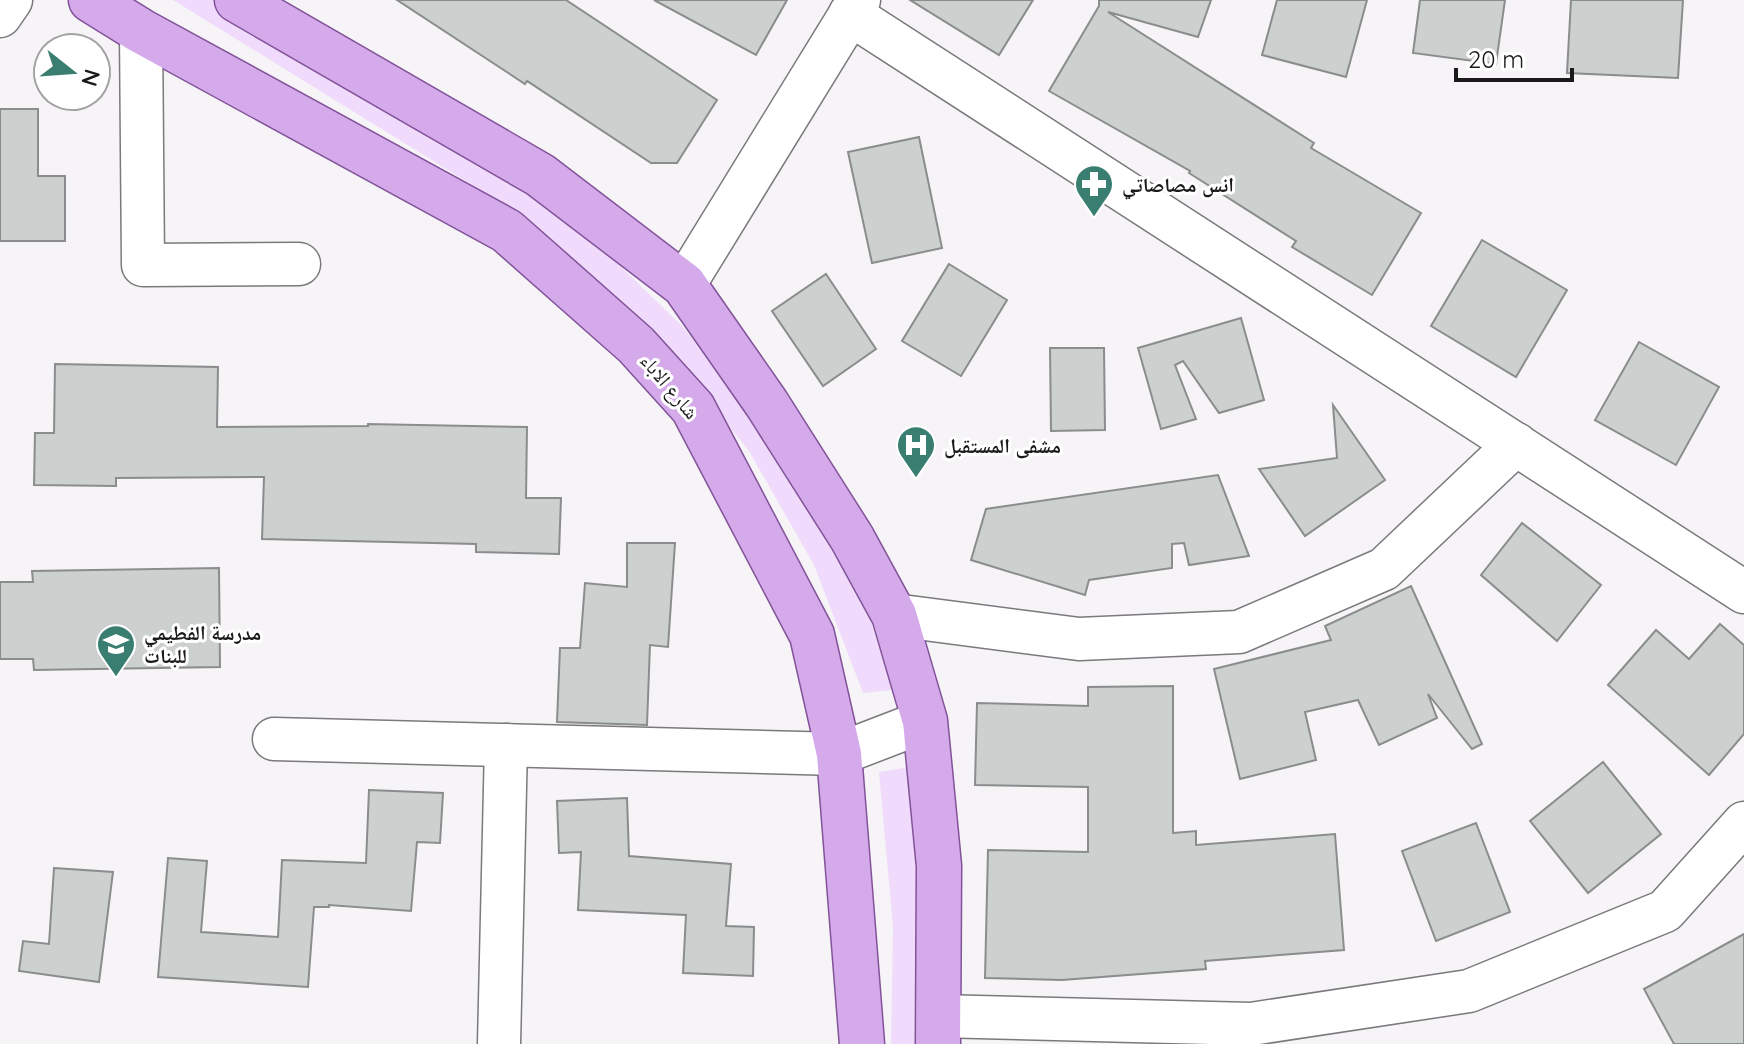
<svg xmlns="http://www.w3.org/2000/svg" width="1744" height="1044" font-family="Quicksand,'Noto Naskh Arabic',sans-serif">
<rect width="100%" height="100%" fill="#f6f4f7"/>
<g fill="#f0dbfc">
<path d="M 173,0 L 226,0 L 576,223 L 684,328 L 729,385 L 840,555 L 872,625 L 893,690 L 863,693 L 814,565 L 749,451 L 664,346 L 519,214 Z"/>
<path d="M 910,767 L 919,926 L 917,1044 L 891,1044 L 893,926 L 879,772 Z"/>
</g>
<g fill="#ccd0cf" stroke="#8a8d8c" stroke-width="2">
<path d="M 397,0 L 566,0 L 717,100 L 677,163 L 651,163 L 527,81 L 525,84 Z"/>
<path d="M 654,0 L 787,0 L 756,55 Z"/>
<path d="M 910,0 L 1033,0 L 999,55 Z"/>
<path d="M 1099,0 L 1211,0 L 1198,37 L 1108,12 L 1314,143 L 1311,148 L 1421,213 L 1372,295 L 1292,247 L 1296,241 L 1189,173 L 1190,171 L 1049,91 L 1099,6 Z"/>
<path d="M 1277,0 L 1367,0 L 1346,77 L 1262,55 Z"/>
<path d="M 1420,0 L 1505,0 L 1496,64 L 1413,53 Z"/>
<path d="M 1571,0 L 1683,0 L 1678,78 L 1567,73 Z"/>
<path d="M 0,109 L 38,109 L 38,176 L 65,176 L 65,241 L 0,241 Z"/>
<path d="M 919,137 L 942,248 L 872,263 L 848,152 Z"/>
<path d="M 1482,240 L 1567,290 L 1516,377 L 1431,326 Z"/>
<path d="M 949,264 L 1007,300 L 961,376 L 902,341 Z"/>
<path d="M 826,274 L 876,349 L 823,386 L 772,311 Z"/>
<path d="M 1241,318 L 1264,400 L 1219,413 L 1183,361 L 1175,365 L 1196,419 L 1161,429 L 1138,348 Z"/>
<path d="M 1639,342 L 1719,387 L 1676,465 L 1595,420 Z"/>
<path d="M 1050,348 L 1104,348 L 1105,430 L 1051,431 Z"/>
<path d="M 55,364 L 218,367 L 217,427 L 368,426 L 368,424 L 527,427 L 526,498 L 561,498 L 559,554 L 476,552 L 476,544 L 262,539 L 264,477 L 116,478 L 116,486 L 34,485 L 35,433 L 54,433 Z"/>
<path d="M 1333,405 L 1385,480 L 1305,536 L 1259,469 L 1337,458 Z"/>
<path d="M 1218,475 L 1249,556 L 1189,565 L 1184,543 L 1172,544 L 1172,568 L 1089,580 L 1085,595 L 971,560 L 986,509 Z"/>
<path d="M 1522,523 L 1601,585 L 1557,641 L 1481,575 Z"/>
<path d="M 627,543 L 675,543 L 668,647 L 650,645 L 647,725 L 557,722 L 560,648 L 580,648 L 585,583 L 627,587 Z"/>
<path d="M 219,568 L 220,667 L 34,670 L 33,659 L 0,659 L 0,582 L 33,582 L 32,571 Z"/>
<path d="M 1411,586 L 1482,744 L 1472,749 L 1428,694 L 1437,718 L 1379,745 L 1358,700 L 1305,712 L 1316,760 L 1240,779 L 1214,669 L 1331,640 L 1325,626 Z"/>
<path d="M 1720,624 L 1744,645 L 1744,734 L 1709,775 L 1608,685 L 1656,630 L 1689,659 Z"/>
<path d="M 1173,686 L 1173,833 L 1196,831 L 1196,845 L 1335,834 L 1344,950 L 1205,961 L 1206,969 L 1062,980 L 985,978 L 988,850 L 1088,852 L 1088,787 L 975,785 L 977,703 L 1088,706 L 1088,687 Z"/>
<path d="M 1603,762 L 1661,834 L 1588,893 L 1530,821 Z"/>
<path d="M 369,790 L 443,793 L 440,843 L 417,842 L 411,911 L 329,905 L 329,907 L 314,907 L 308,987 L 158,977 L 168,858 L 207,861 L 201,932 L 278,937 L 282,860 L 366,863 Z"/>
<path d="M 627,798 L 629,856 L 731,864 L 726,926 L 754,927 L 753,976 L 683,973 L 686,915 L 578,910 L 581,852 L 559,853 L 557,801 Z"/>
<path d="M 1476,823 L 1510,912 L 1436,941 L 1402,851 Z"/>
<path d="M 54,868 L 113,872 L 99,982 L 19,971 L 23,941 L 49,944 Z"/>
<path d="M 1744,934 L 1744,1044 L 1674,1044 L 1644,989 Z"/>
</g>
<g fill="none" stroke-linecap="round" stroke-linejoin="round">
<defs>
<g id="minor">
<path d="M 850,14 L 1744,592"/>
<path d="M 0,16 L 11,0"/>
<path d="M 141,31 L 143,265 L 299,264"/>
<path d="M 684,285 L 859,0"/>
<path d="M 894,615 L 1079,639 L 1239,632 L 1384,569 L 1516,444"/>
<path d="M 274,739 L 839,754 L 925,721"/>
<path d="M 938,1016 L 1251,1024 L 1469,991 L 1665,911 L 1744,823"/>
<path d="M 499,1044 L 506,745"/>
</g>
<g id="major">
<path d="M 91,0 L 141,31 L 507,231 L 636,345 L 693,408 L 812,635 L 839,754 L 862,1044"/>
<path d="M 237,0 L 540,175 L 684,285 L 767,404 L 852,538 L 894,615 L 925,721 L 939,866 L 938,1044"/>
</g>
</defs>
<use href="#minor" stroke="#7a797b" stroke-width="45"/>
<use href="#major" stroke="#825399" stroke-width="47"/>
<use href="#minor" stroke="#fff" stroke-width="42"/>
<use href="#major" stroke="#d5aaeb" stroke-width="44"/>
</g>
<defs>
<symbol id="pharmacy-pin" viewBox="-11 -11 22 30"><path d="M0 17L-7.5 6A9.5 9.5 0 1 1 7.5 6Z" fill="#3a7e72" stroke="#fff"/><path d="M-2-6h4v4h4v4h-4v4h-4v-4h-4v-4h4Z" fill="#fff"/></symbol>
<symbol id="hospital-pin" viewBox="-11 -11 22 30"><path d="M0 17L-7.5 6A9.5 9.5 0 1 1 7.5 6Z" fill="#3a7e72" stroke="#fff"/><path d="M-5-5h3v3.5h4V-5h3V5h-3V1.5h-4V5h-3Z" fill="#fff"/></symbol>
<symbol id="school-pin" viewBox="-11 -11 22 30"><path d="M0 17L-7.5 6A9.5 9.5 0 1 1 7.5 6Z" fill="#3a7e72" stroke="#fff"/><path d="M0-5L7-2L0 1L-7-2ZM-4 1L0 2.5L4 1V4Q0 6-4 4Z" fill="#fff"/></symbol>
</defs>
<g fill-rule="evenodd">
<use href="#pharmacy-pin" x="1072" y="162" width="44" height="60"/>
<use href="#hospital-pin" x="894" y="423" width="44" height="60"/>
<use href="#school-pin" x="94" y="622" width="44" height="60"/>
</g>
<g text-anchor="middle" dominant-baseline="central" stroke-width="6" stroke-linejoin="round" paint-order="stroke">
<g font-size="20" font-weight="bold" fill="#1b1a1b" stroke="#fff" text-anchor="start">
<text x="1122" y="184">انس مصاصاتي</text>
<text x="944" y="445">مشفى المستقبل</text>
<text x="144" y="632">مدرسة الفطيمي<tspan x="144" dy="23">للبنات</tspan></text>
</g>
<g font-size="20" fill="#1b1a1b" stroke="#fff">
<text transform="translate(670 386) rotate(50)">شارع الاباء</text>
</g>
</g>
<g transform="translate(72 72) rotate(107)"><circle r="38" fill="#ffffff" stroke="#a4a3a4" stroke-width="2"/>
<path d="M0-6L14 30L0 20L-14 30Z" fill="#3a7e72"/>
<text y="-12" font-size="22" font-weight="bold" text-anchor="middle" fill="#1b1a1b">N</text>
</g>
<path d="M1456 68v12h116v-12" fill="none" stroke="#1b1a1b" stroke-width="4"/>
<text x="1468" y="68" font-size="24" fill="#1b1a1b" stroke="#ffffff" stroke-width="6" paint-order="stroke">20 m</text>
</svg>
